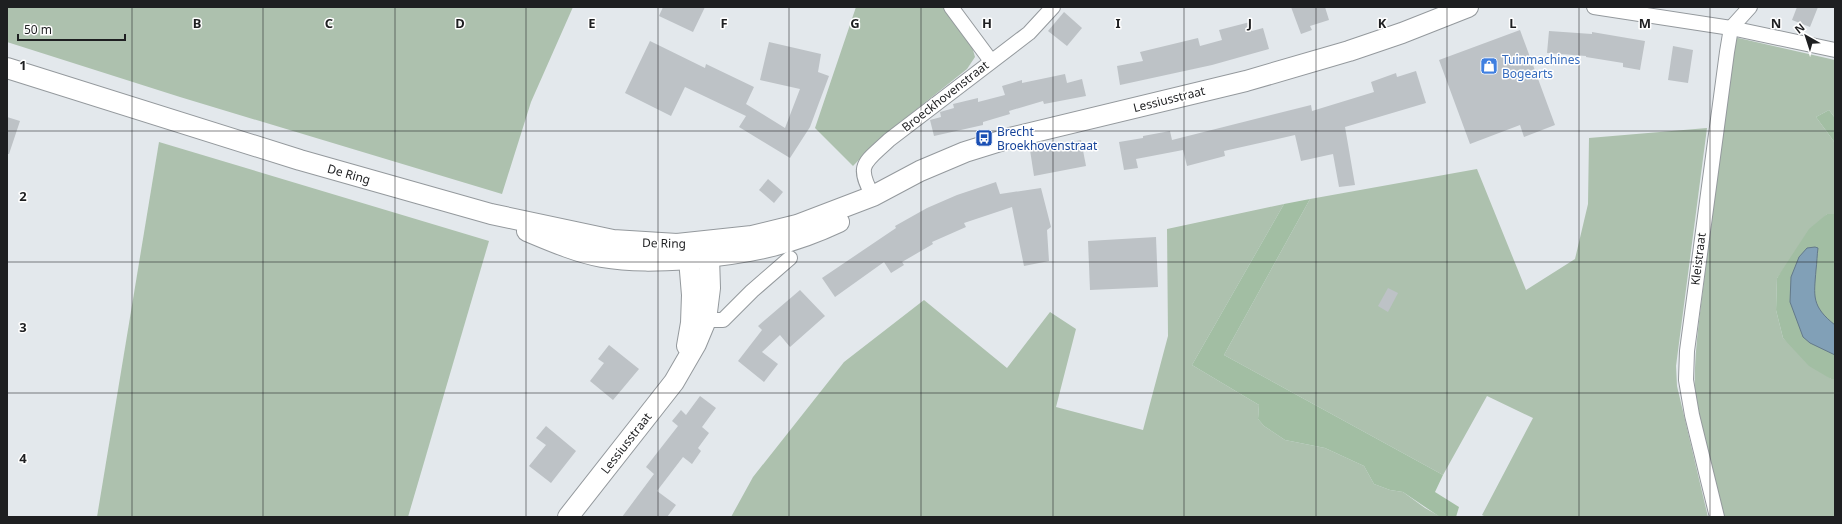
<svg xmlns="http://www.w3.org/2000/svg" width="1842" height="524" font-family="'Noto Sans',sans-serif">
<rect width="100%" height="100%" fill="#e3e8ec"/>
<g fill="#adc1ae">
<path d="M 7,7 L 573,7 L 531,102 L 502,194 L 180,97 L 7,42 Z"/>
<path d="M 856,7 L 944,7 L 971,43 L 975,57 L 967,69 L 878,140 L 853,166 L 815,128 Z"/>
<path d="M 1734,37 L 1835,60 L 1835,118 L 1829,110 L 1816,117 L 1835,143 L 1835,214 L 1827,214 L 1777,278 L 1776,310 L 1783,338 L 1831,379 L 1835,379 L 1835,517 L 1723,517 L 1695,398 C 1693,354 1701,309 1706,265 C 1715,189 1724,113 1734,37 Z"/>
<path d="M 1707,128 L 1676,366 L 1677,386 L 1708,517 L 1486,517 L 1482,515 L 1533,418 L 1487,396 L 1443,475 L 1224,355 L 1310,199 L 1477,169 L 1526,290 L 1575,259 L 1588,204 L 1589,138 Z"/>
<path d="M 159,142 L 489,241 L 408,517 L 97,517 Z"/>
<path d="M 1284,204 L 1192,365 L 1259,405 L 1258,419 L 1264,426 L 1285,440 L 1325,448 L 1364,466 L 1374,484 L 1390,490 L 1403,492 L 1425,508 L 1441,517 L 731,517 L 753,477 L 844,362 L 924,300 L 1007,368 L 1050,312 L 1076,329 L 1056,407 L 1143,430 L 1168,336 L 1167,229 Z"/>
</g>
<g fill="#a2bea3">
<path d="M 1829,110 L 1835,118 L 1835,143 L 1816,117 Z"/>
<path d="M 1310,199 L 1224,355 L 1443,475 L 1435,492 L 1459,507 L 1456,517 L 1440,517 L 1403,492 L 1390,490 L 1374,484 L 1364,466 L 1325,448 L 1285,440 L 1264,426 L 1258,419 L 1259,405 L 1192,365 L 1284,204 Z"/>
<path d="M 1827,214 L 1835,214 L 1835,379 L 1831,379 L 1809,366 L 1783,338 L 1776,310 L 1777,278 L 1809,229 Z"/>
</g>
<path fill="#81a0b7" stroke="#63798a" d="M 1815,247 L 1818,248 C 1817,255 1817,262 1816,270 C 1814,296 1811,306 1835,325 L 1835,355 L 1810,343 L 1803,337 L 1790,302 L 1791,277 L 1799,257 L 1807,248 Z"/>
<g fill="#bdc2c6">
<path d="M 663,7 L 705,7 L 693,32 L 659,16 Z"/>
<path d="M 1291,7 L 1325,7 L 1329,20 L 1310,26 L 1312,30 L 1301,34 Z"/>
<path d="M 1797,7 L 1818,7 L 1810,27 L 1792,20 Z"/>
<path d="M 1064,12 L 1082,28 L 1067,46 L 1048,31 Z"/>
<path d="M 1250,22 L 1252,31 L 1263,28 L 1269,49 L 1212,65 L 1120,85 L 1117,66 L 1143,61 L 1140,52 L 1198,38 L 1200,46 L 1222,40 L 1219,30 Z"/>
<path d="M 1520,30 L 1555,125 L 1524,137 L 1520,125 L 1470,144 L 1439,60 Z"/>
<path d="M 1549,31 L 1592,34 L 1592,32 L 1645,41 L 1640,70 L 1623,67 L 1623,63 L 1586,57 L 1586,56 L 1547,53 Z"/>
<path d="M 650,41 L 705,68 L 706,64 L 754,87 L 746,104 L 785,128 L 800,89 L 760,80 L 769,42 L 821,54 L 818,72 L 829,76 L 810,127 L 790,158 L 739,127 L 746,116 L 685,87 L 671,116 L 625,93 Z"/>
<path d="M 1673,46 L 1693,50 L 1688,83 L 1668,80 Z"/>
<path d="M 1416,71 L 1426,103 L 1345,127 L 1355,185 L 1339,187 L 1333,154 L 1301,161 L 1295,135 L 1224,151 L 1225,156 L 1187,166 L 1183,150 L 1136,159 L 1138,168 L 1124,170 L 1119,142 L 1143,138 L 1143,136 L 1170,131 L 1172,140 L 1311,105 L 1312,111 L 1374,92 L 1371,82 L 1396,73 L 1397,77 Z"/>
<path d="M 1065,74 L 1067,83 L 1082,79 L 1086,96 L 1044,104 L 1043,101 L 1009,111 L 1010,114 L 983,122 L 983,125 L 934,136 L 930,120 L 941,117 L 940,112 L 954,108 L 953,104 L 978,98 L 978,102 L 1005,95 L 1002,86 L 1022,80 L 1022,83 Z"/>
<path d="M 7,117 L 20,121 L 9,154 L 7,154 Z"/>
<path d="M 1081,140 L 1086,166 L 1034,176 L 1030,150 Z"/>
<path d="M 768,179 L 783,192 L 774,203 L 759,190 Z"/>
<path d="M 996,182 L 1000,194 L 1041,188 L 1051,227 L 1047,230 L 1049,261 L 1024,266 L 1012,207 L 964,223 L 966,227 L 932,242 L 933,244 L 902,262 L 904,265 L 891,273 L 884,262 L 835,297 L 822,278 L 896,228 L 895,226 L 927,208 L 957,195 Z"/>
<path d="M 1156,237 L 1158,287 L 1090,290 L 1088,241 Z"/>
<path d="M 1388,288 L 1398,293 L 1388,312 L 1378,306 Z"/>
<path d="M 800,290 L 825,316 L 790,347 L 780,335 L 762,352 L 778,364 L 764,382 L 738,361 L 762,330 L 758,326 Z"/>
<path d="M 609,345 L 639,369 L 613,400 L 590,381 L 604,363 L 598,359 Z"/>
<path d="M 700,396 L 716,408 L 702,427 L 709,433 L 698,448 L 701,451 L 692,464 L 683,457 L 657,491 L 676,505 L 667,517 L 622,517 L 654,474 L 646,467 L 678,426 L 672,421 L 681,410 L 686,415 Z"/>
<path d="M 546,426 L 576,451 L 551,483 L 529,466 L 546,445 L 536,438 Z"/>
</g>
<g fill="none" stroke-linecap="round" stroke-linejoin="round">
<defs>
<g id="minor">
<path d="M 951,7 L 991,61"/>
<path d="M 1594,7 L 1731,28 L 1835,50"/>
<path d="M 873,196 C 855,164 865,163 889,140 L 1029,33 L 1053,7"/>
<path d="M 706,320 L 723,320 L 752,291 L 790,258"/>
<path d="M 1717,517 L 1692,415 L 1686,380 L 1687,351 L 1727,52 L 1731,28 L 1750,7"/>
</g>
<g id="secondary">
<path d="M 7,68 L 300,160 L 491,214 L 613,240 L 677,244 L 752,236 L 797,225 L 873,196 L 920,171 L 965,152 L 1010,138 L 1246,81 L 1349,51 L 1402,33 L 1468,7"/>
<path d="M 527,231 C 551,241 576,252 602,257 C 631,262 659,261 689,259 C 745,254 788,246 839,222"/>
<path d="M 687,346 L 691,323 L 692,295 L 689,259 L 695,248"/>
<path d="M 568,517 L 674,382 L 696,344 L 706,320 L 710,288 L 709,257 L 701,247"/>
</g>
</defs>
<use href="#minor" stroke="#94999d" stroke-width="16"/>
<use href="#secondary" stroke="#94999d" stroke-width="22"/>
<use href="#minor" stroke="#fff" stroke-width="14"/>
<use href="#secondary" stroke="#fff" stroke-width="20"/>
</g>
<path fill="none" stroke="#1e1f21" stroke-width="1" stroke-opacity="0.55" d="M 132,7 L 132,517M 263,7 L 263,517M 395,7 L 395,517M 526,7 L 526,517M 658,7 L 658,517M 789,7 L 789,517M 921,7 L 921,517M 1053,7 L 1053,517M 1184,7 L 1184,517M 1316,7 L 1316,517M 1447,7 L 1447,517M 1579,7 L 1579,517M 1710,7 L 1710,517M 7,131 L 1835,131M 7,262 L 1835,262M 7,393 L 1835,393"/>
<defs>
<symbol id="shop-square" viewBox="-11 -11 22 22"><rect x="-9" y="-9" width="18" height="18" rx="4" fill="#3f7fe0" stroke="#fff"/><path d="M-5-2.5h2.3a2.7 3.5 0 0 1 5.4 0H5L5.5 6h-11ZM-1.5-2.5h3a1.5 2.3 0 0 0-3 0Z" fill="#fff"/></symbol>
<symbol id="bus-square" viewBox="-11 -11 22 22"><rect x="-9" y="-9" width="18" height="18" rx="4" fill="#1a4fb4" stroke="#fff"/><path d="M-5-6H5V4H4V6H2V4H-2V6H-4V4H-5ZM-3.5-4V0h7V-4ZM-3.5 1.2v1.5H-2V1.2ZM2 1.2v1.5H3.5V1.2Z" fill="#fff"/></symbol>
</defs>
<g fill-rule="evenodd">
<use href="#shop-square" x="1479" y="56" width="20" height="20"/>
<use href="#bus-square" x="974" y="128" width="20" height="20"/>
</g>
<g text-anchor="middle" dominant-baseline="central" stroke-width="3" stroke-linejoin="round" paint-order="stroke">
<g font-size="12" fill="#366cbe" stroke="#fff" text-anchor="start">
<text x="1502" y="59">Tuinmachines<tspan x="1502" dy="14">Bogearts</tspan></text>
</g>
<g font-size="12" fill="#1e1f21" stroke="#fff">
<text transform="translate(945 96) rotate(-38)">Broeckhovenstraat</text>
<text transform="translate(1169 99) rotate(-14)">Lessiusstraat</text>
<text transform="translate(349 174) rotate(16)">De Ring</text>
<text transform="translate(664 243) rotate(1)">De Ring</text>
<text transform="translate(1698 259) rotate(-83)">Kleistraat</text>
<text transform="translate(626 443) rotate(-52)">Lessiusstraat</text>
</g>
<g font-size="12" fill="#164399" stroke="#fff" text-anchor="start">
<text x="997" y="131">Brecht<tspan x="997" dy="14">Broekhovenstraat</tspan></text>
</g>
</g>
<g font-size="13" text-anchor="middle" font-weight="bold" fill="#1e1f21" stroke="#fff" stroke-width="3" stroke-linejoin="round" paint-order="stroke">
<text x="197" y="28">B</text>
<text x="329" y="28">C</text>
<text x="460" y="28">D</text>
<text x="592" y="28">E</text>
<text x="724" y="28">F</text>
<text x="855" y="28">G</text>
<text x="987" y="28">H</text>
<text x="1118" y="28">I</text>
<text x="1250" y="28">J</text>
<text x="1382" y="28">K</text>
<text x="1513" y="28">L</text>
<text x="1645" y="28">M</text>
<text x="1776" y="28">N</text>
<text x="23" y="70">1</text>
<text x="23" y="201">2</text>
<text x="23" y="332">3</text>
<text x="23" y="463">4</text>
</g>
<rect width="1842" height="524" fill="none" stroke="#1e1f21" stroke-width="16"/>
<g transform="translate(1806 36) rotate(321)" stroke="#ffffff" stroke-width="3" paint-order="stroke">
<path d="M0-3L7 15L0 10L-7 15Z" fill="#1e1f21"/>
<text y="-6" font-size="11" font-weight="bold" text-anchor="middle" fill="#1e1f21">N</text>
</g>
<path d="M18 34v6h107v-6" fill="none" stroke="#1e1f21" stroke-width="2"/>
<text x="24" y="34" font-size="12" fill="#1e1f21" stroke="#ffffff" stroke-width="3" paint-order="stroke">50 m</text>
</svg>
